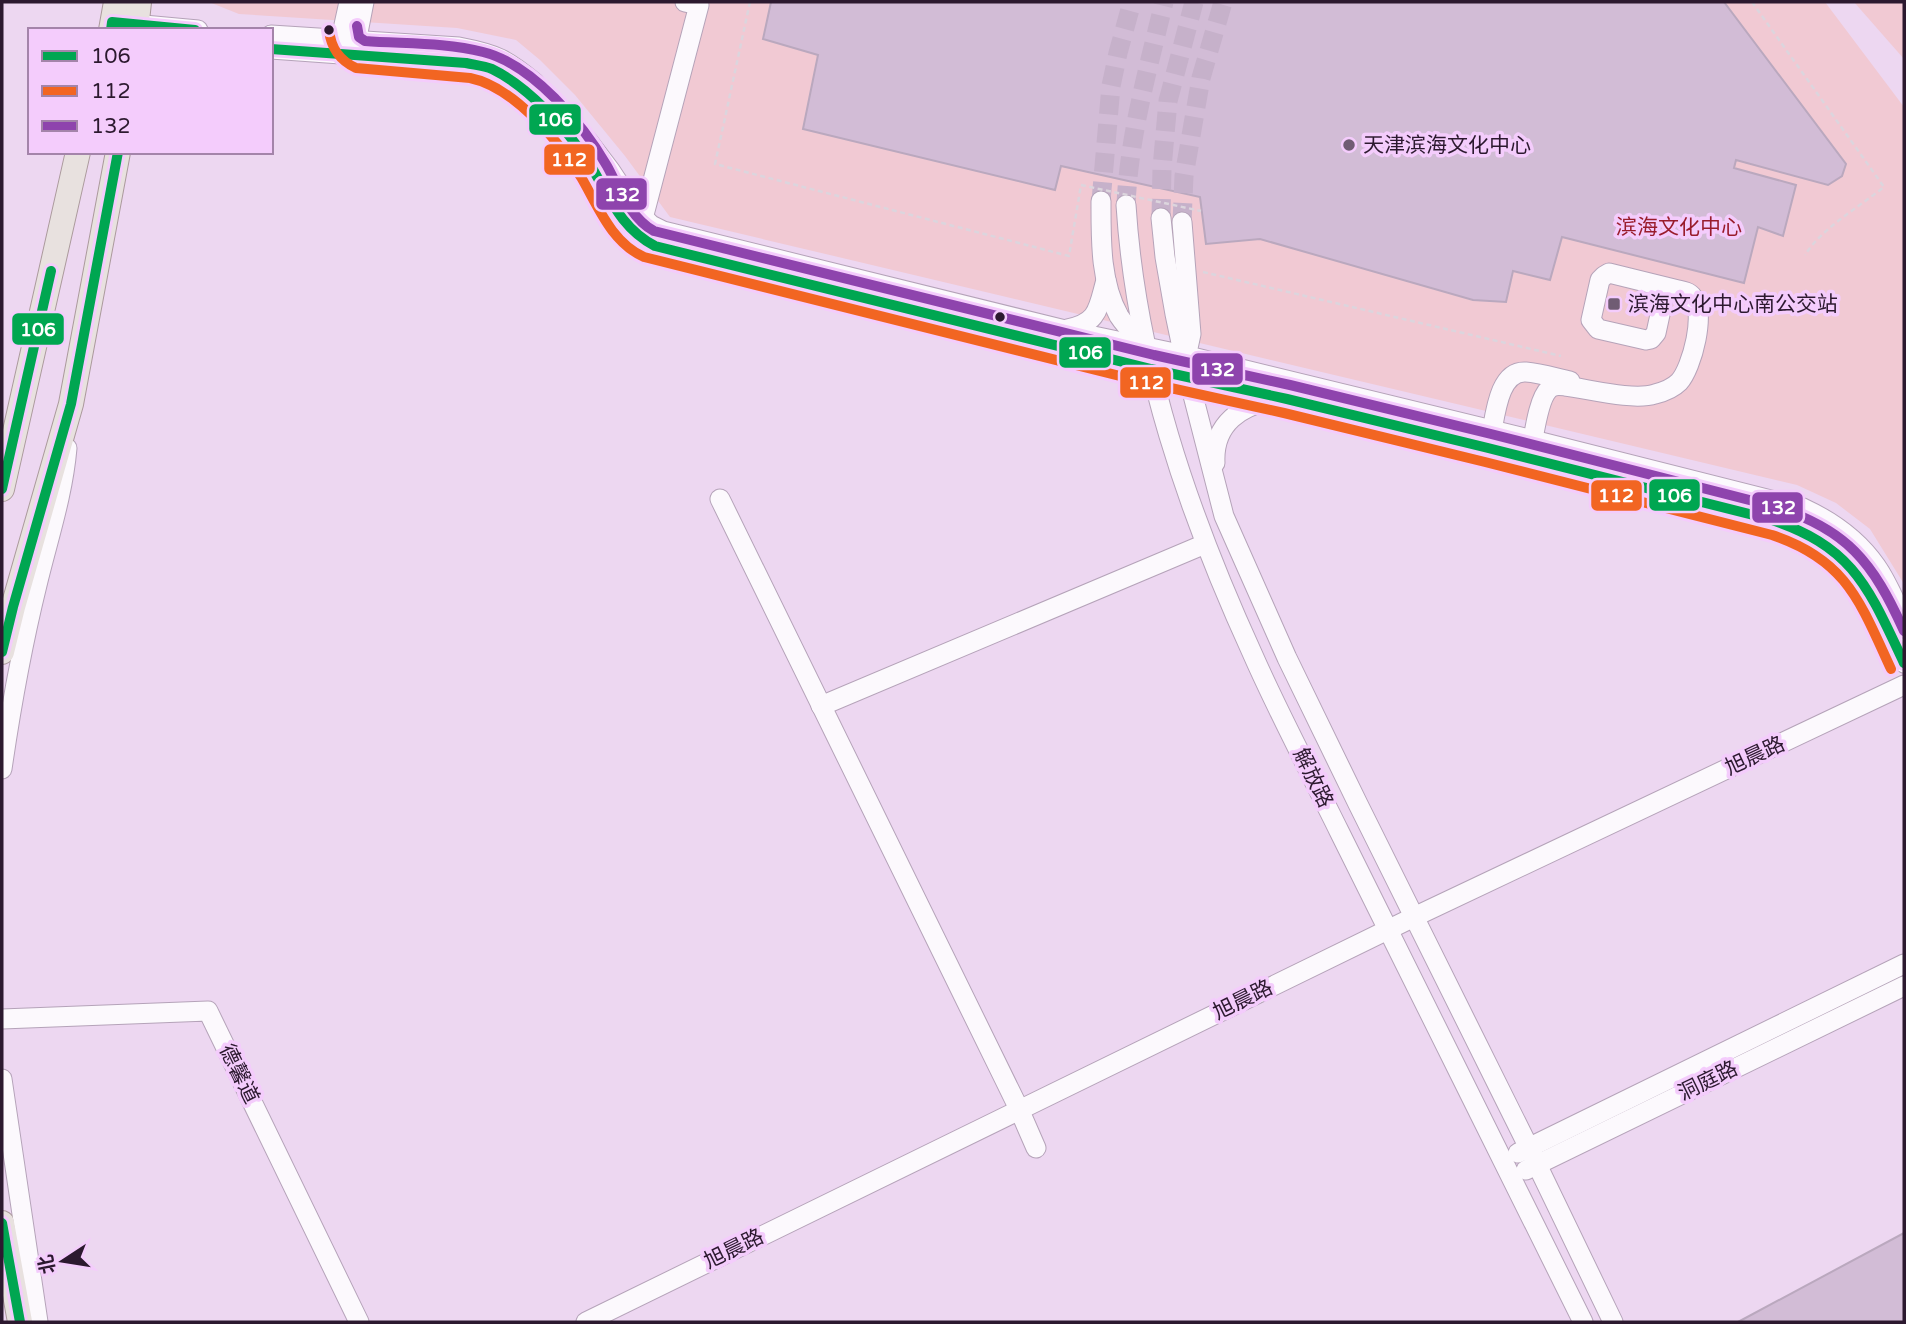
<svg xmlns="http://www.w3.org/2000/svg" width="1906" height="1324" font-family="'Varela Round','Noto Sans SC',sans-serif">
<rect width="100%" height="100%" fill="#edd7f1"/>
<g fill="#f1c9d3">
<path d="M 209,2 L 1825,2 L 1904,107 L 1904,584 L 1870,529 L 1836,503 L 1797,485 L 670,217 L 625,156 L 575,95 L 540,60 L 516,40 L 457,28 L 239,14 Z"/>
<path d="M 1854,2 L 1904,2 L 1904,59 Z"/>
</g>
<g fill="#d2bcd6" stroke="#baa8be" stroke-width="2">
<path d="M 771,2 L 1724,2 L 1846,164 L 1842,176 L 1828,185 L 1736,160 L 1734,168 L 1796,185 L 1783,236 L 1758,227 L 1744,283 L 1562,237 L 1550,280 L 1513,271 L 1506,302 L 1473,300 L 1260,239 L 1206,244 L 1200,197 L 1061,166 L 1055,190 L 803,129 L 818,55 L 763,39 Z"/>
<path d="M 1904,1233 L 1904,1322 L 1738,1322 Z"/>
</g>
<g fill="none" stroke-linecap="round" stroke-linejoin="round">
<g stroke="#c6b1ca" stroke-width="19" stroke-dasharray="19 10" stroke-linecap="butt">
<path d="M 1101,201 L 1111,86 L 1118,53 L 1132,2"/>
<path d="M 1126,205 C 1129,136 1148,69 1164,2"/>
<path d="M 1161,218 L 1162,168 L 1168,101 L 1194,2"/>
<path d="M 1182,222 L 1184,176 L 1201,78 L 1223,2"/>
</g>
<defs>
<g id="minor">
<path d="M 122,23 L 198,30"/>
<path d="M 271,35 L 459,47 C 496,54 506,59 535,83"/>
<path d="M 271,49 L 466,63 C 477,65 488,66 497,72 C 528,88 570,133 589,163 C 607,191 621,233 655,246 L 1151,369 L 1287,399 L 1488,448 L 1769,519 C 1788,525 1807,532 1824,543 C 1865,569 1884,622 1904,663"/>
<path d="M 338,52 L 349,2"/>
<path d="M 354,53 L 364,2"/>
<path d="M 588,141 L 610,170 L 637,211 L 651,225 L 663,231 L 1065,330 L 1184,355 L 1533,440 L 1803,508 C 1831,521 1858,540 1876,566 C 1888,583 1896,603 1904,621"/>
<path d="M 1101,201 C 1101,239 1100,282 1119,316 C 1126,327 1136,336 1145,346"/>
<path d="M 1126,205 C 1136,362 1188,513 1253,655 C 1279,714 1310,772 1339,831 C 1419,995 1503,1158 1583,1322"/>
<path d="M 1161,218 L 1165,257 L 1175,314 L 1188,376 L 1224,516 L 1287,658 L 1358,804 L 1529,1148 L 1613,1322"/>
<path d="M 1182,222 L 1191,334 L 1188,348"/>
<path d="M 641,226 L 699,5 L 685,2"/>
<path d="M 1067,329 C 1099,323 1098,308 1106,280"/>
<path d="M 1490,441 C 1495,420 1497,370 1526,372 C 1540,373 1556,378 1570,381"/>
<path d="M 1531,450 C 1534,436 1538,399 1549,389 C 1553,385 1559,385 1565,386 C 1589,389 1633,401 1655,394 C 1663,392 1673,388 1679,382 C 1692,368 1707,311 1692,296 C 1689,292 1683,291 1678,290 L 1609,273 L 1604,276 L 1600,280 L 1591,320 L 1598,329 L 1646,340 L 1651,339 L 1656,333 L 1666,287"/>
<path d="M 1215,463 C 1213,424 1241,404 1277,400"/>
<path d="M 720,499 L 1019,1109 L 1036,1148"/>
<path d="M 821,706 L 1205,544"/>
<path d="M 2,769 C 11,707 22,646 37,585 C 48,539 63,495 67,448"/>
<path d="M 2,1019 L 208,1011 L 359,1322"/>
<path d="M 2,1079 L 38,1322"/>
<path d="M 1518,1153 L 1904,964"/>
<path d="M 1526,1170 L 1904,986"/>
<path d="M 586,1322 L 1414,917 L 1904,685"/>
</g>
<g id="major">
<path d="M 111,30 L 116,2"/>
<path d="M 136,30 L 139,2"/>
<path d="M 2,489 L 78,152"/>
<path d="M 2,652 L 13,607 L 71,404 L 118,152"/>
<path d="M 2,1223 L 20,1322"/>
</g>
</defs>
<use href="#minor" stroke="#b5a3b9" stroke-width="21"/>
<use href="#major" stroke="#ab9a9c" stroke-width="26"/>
<g stroke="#dcd5dd" stroke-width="2.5" stroke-dasharray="5 3.5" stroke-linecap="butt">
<path d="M 750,2 L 715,164 L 1069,256 L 1081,185"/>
<path d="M 1752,2 L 1884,187 C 1859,207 1822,228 1805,255"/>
<path d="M 1203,272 L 1561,356"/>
</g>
<use href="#minor" stroke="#fcf9fd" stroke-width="19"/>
<use href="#major" stroke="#e8e1df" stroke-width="24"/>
<path stroke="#dcd5dd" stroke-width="2.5" stroke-dasharray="5 3.5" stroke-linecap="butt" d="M 1081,185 L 1201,211"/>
<defs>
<g id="bus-1">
<path d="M 111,30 L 112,22 L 195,30"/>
<path d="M 271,49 L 466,63 C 475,65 484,66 492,69 C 529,87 567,129 589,163 C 609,195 619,227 655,246 L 1151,369 L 1287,399 L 1488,448 L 1769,519 C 1854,547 1868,587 1904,663"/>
<path d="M 2,489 L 51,271"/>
<path d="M 2,652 L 13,607 L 71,404 L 118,152"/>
<path d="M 2,1223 L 20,1322"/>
</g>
<path id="bus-2" d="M 329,30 C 331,48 339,60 356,68 L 470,78 C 514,87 558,140 581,177 C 598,206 611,242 644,257 L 1148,383 L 1284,413 L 1485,462 L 1772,535 C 1847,560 1860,602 1891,669"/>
<path id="bus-3" d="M 357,26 L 359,37 L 365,41 C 404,44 445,42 483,52 C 532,64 583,124 607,166 C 619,188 631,219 654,231 L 1154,355 L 1290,385 L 1491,434 L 1773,506 C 1847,529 1873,562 1904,631"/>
</defs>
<use href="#bus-1" stroke="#f4ccfc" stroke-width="16"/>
<use href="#bus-2" stroke="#f4ccfc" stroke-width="16"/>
<use href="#bus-3" stroke="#f4ccfc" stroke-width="16"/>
<use href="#bus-1" stroke="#00a651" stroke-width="10"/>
<use href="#bus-2" stroke="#f26522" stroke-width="10"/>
<use href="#bus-3" stroke="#8e44ad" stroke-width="10"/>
</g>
<g fill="#2c192f" stroke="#f4ccfc" stroke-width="2.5">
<circle cx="329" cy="30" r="6"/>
<circle cx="1000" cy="317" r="6"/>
</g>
<g fill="#705c73" stroke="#f4ccfc" stroke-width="2.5">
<circle cx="1349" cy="145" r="7"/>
<rect x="1607" y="297" width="14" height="14" rx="3.5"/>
</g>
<g text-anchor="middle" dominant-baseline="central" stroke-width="7" stroke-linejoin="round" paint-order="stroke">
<g font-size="21" fill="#2c192f" stroke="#f4ccfc" text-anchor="start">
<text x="1363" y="145">天津滨海文化中心</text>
<text x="1628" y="304">滨海文化中心南公交站</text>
</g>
<g font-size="21" fill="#991c2c" stroke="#f4ccfc">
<text x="1679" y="227">滨海文化中心</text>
</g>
<g font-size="21" fill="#2c192f" stroke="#f4ccfc">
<text transform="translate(1755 756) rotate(-25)">旭晨路</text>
<text transform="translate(1313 778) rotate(64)">解放路</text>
<text transform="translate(1243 1000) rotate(-26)">旭晨路</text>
<text transform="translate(239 1074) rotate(64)">德馨道</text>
<text transform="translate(1708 1081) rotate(-26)">洞庭路</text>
<text transform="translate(734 1249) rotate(-26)">旭晨路</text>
</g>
</g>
<g stroke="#f4ccfc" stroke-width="2.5">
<rect x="528" y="103" width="54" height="33" rx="7" fill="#00a651"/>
<rect x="543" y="143" width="53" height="33" rx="7" fill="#f26522"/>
<rect x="595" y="177" width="53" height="34" rx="7" fill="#8e44ad"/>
<rect x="11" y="312" width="54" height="34" rx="7" fill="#00a651"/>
<rect x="1058" y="336" width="54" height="33" rx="7" fill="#00a651"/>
<rect x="1191" y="352" width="53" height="34" rx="7" fill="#8e44ad"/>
<rect x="1119" y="366" width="53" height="33" rx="7" fill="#f26522"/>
<rect x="1648" y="478" width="53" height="34" rx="7" fill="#00a651"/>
<rect x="1590" y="479" width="53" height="33" rx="7" fill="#f26522"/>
<rect x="1751" y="491" width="53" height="33" rx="7" fill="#8e44ad"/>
</g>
<g font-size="19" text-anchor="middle" font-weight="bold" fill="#fff">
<text x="555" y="126">106</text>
<text x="569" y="166">112</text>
<text x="622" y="201">132</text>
<text x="38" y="336">106</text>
<text x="1085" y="359">106</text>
<text x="1217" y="376">132</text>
<text x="1146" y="389">112</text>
<text x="1674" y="502">106</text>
<text x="1616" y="502">112</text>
<text x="1778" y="514">132</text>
</g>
<rect width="1906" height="1324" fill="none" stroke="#2c192f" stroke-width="7"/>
<rect x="28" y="28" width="245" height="126" fill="#f4ccfc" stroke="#a484aa" stroke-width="2"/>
<rect x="42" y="51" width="35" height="10" fill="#00a651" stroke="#a484aa" stroke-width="2"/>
<text x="91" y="63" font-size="21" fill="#2c192f">106</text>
<rect x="42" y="86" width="35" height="10" fill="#f26522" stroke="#a484aa" stroke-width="2"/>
<text x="91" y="98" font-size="21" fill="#2c192f">112</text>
<rect x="42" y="121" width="35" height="10" fill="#8e44ad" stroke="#a484aa" stroke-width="2"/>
<text x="91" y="133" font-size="21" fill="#2c192f">132</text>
<g transform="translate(63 1261) rotate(258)" stroke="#f4ccfc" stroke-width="5" paint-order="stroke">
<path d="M0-5L12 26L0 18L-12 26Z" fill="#2c192f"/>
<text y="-10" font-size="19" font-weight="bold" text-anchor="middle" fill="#2c192f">北</text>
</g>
</svg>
